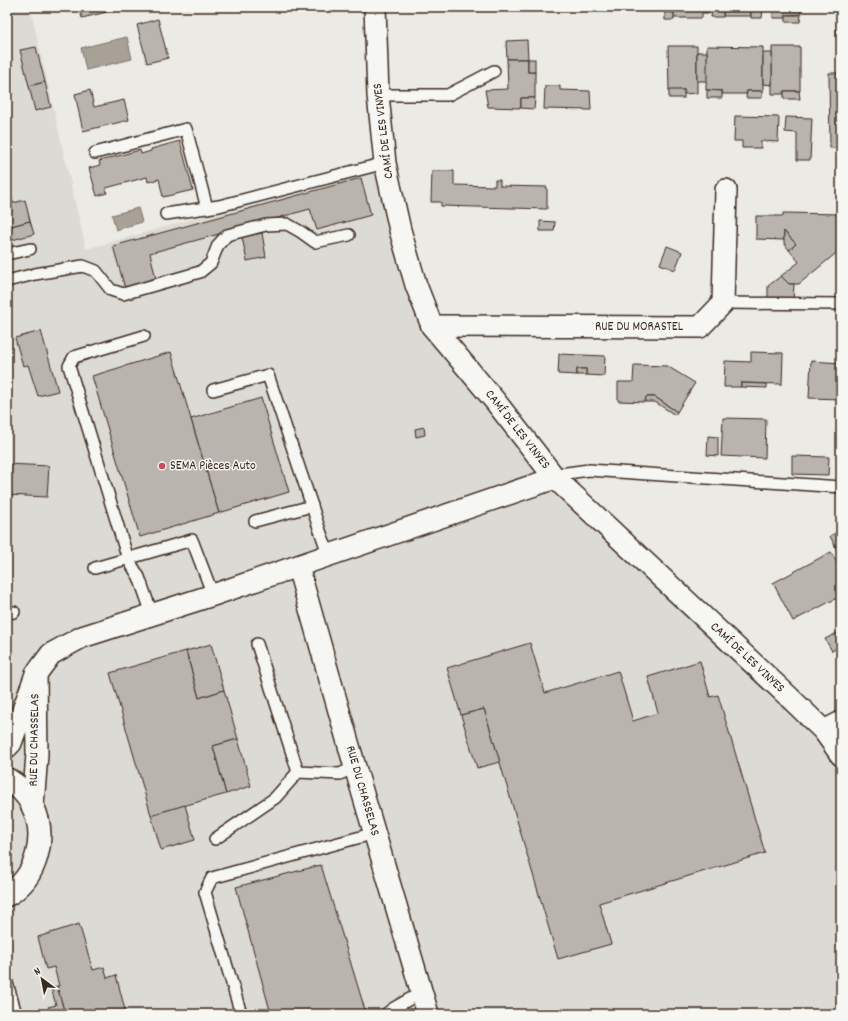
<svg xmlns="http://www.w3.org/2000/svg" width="848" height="1021" font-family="Dekko,sans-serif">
<rect width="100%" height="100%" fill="#ebeae5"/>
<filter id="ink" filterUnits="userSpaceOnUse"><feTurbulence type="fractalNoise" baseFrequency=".025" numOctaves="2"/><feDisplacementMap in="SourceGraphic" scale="8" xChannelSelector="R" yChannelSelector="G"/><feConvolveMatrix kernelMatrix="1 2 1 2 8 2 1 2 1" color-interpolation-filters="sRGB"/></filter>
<g filter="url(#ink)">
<path fill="#dcdad4" d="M 7,7 L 30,7 L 86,249 L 375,168 L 438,341 L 816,738 L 841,772 L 841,1014 L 7,1014 Z"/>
<g fill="#a8a198" stroke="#7c7167">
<path d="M 127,37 L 132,59 L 86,70 L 81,48 Z"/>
<path d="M 138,208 L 142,222 L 116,230 L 112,215 Z"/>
</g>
<g fill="#bab4ae" stroke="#3b2a1e">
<path d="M 79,7 L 115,7 L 115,10 L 82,18 Z"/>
<path d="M 664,7 L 763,7 L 763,9 L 751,9 L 751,16 L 723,16 L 723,9 L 712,9 L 712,13 L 702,13 L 702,18 L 674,18 L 674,13 L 664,12 Z"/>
<path d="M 773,7 L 801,7 L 801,14 L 786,15 L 786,18 L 773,18 Z"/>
<path d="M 836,7 L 841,7 L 841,40 L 837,40 Z"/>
<path d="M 712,9 L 723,9 L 723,17 L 711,17 Z"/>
<path d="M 751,9 L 763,9 L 762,18 L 751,18 Z"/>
<path d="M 665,12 L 674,13 L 674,20 L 665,20 Z"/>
<path d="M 786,15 L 801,15 L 800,22 L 786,22 Z"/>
<path d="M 158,19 L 168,58 L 147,63 L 137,25 Z"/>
<path d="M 527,40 L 528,59 L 507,59 L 506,41 Z"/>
<path d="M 668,46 L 697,46 L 697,93 L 684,94 L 684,90 L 669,91 Z"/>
<path d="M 707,46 L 763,47 L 763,91 L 747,91 L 746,94 L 722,94 L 722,91 L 706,90 Z"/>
<path d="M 36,47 L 45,82 L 29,86 L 20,50 Z"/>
<path d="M 772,47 L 800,47 L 800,91 L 784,91 L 784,94 L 772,94 Z"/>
<rect x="697" y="52" width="10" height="29"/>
<path d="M 763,53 L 772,53 L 772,85 L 763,84 Z"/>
<path d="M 507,59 L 528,59 L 528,72 L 535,72 L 535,98 L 521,98 L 521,108 L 488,107 L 485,90 L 508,89 Z"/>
<rect x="528" y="59" width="7" height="13"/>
<path d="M 829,73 L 841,73 L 841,148 L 830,148 Z"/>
<path d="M 45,82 L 51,107 L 35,111 L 29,86 Z"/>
<path d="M 545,86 L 560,86 L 560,90 L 590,91 L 591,110 L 544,109 Z"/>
<path d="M 90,90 L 94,107 L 124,100 L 129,120 L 83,131 L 75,94 Z"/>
<rect x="669" y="90" width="15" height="8"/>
<path d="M 707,90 L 722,91 L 722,98 L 707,98 Z"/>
<path d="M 747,91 L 762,91 L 762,98 L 746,98 Z"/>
<path d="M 784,91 L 799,91 L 800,99 L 784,99 Z"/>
<path d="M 521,98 L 535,98 L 534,109 L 521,108 Z"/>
<path d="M 735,116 L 779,117 L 778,142 L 761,141 L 761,148 L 742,148 L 742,141 L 734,141 Z"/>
<path d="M 786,117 L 812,118 L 810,160 L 797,160 L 797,133 L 785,132 Z"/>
<path d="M 180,141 L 193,190 L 163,197 L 159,179 L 148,182 L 147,177 L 106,188 L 107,193 L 97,196 L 89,168 L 100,165 L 99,161 L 140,150 L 141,154 L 151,151 L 151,149 Z"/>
<path d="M 432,171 L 454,171 L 454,185 L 495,186 L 495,180 L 500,180 L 500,186 L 547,187 L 547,209 L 441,206 L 441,202 L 431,202 Z"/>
<path d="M 361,178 L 371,215 L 317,230 L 310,209 L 150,253 L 156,279 L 125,288 L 113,246 Z"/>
<path d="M 10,191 L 13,203 L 25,200 L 30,221 L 8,227 L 12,240 L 7,241 L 7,192 Z"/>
<path d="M 783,213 L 841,214 L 841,249 L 799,284 L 789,284 L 781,276 L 799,262 L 789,250 L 796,244 L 784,231 L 784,240 L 756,239 L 756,216 L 783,216 Z"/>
<path d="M 30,221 L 34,234 L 12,240 L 8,227 Z"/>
<path d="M 540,221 L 555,222 L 554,231 L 540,231 Z"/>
<path d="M 784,231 L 796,244 L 789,250 L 784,243 Z"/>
<path d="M 262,233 L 266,257 L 247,261 L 242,237 Z"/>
<path d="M 667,246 L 682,252 L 675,270 L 660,264 Z"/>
<path d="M 781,276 L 789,284 L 794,284 L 793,301 L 768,300 L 768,286 Z"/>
<path d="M 41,331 L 58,391 L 38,396 L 28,365 L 23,366 L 15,338 Z"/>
<path d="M 171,352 L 219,513 L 140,537 L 92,376 Z"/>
<path d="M 751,352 L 783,353 L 782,384 L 741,383 L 741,387 L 724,387 L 725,361 L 751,362 Z"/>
<path d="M 559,354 L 605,356 L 604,376 L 586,375 L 586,369 L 577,369 L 577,375 L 558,374 Z"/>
<path d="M 811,361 L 841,363 L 841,399 L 809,398 Z"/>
<path d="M 634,365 L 667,366 L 695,383 L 677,412 L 655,397 L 646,397 L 645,402 L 618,401 L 618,382 L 633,382 Z"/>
<rect x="577" y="369" width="9" height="6"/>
<path d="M 741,383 L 767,384 L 767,388 L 741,387 Z"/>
<path d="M 646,397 L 655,397 L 677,412 L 675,415 L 655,402 L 645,402 Z"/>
<path d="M 261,398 L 289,492 L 219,513 L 191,419 Z"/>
<path d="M 723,418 L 766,419 L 765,458 L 721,456 Z"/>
<path d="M 424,427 L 425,435 L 416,437 L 415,429 Z"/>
<path d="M 708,436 L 718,437 L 718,456 L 707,455 Z"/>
<path d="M 792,456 L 829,457 L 828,475 L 792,474 Z"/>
<path d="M 7,464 L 49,466 L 47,497 L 7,495 Z"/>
<path d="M 841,530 L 841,553 L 839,554 L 830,536 Z"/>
<path d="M 831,552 L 841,570 L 841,596 L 793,621 L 773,583 Z"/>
<path d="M 841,631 L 841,656 L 837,648 L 832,651 L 825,639 Z"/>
<path d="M 530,643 L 545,693 L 618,671 L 633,721 L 658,713 L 648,677 L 700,661 L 710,697 L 718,695 L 765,853 L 599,903 L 611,944 L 558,959 L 484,709 L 461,715 L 447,668 Z"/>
<path d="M 211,644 L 224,690 L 199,698 L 186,651 Z"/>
<path d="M 186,651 L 199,698 L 224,690 L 238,739 L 213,746 L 226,794 L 151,815 L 110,673 Z"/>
<path d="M 484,709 L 500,762 L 477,768 L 461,715 Z"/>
<path d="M 238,739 L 251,786 L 226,794 L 213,746 Z"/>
<path d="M 185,805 L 195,840 L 161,850 L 151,815 Z"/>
<path d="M 321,865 L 365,1010 L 353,1014 L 271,1014 L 236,887 Z"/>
<path d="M 79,924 L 93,970 L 104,967 L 107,978 L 116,975 L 126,1014 L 65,1014 L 57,986 L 59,986 L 54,967 L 46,969 L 38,937 Z"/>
<path d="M 57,986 L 65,1014 L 50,1014 L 48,1007 L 56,1005 L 51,988 Z"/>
</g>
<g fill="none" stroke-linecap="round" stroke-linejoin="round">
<defs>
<g id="lane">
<path d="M 378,95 L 448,95 L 494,71"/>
<path d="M 95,153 L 186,129 L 207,208"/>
<path d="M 166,214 L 219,206 L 385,163"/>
<path d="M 7,254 L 30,249"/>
<path d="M 7,281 L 35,274 L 83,266 L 96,271 L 111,290 L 123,294 L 200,272 L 211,263 L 218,245 L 227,235 L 266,225 L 287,224 L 301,232 L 315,242 L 349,235"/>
<path d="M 723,303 L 841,304"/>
<path d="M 144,336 L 74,357 L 69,366 L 128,559 L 139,577 L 152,614"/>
<path d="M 213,390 L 268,375 L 312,506 L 318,525 L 329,556"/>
<path d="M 552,475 L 589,470 L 841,487"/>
<path d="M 255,521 L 312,506"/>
<path d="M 95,568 L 192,540 L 213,595"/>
<path d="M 7,613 L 14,612"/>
<path d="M 257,644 L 298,772"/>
<path d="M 215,839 L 275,798 L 298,772 L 340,774 L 355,767"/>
<path d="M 7,983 L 16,1014"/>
<path d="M 241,1014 L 205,892 L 212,878 L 375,833"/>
<path d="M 386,1014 L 394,1008 L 422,992"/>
</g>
<g id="street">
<path d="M 375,7 L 378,95 L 385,163 L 400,230 L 416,285 L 432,326 L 495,401 L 555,478 L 788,696 L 824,731 L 841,755"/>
<path d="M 432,326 L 700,327 L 723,303 L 726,190"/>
<path d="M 298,567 L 355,767 L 428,1014"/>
<path d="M 36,674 L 51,654 L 82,637 L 213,595 L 555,478"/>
<path d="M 824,731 L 841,722"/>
<path d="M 7,747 L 11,743 L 36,674 L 37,754 L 33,806"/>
</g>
<path id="secondary" d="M 7,779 C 17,785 27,794 32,805 C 48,836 37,878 7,895"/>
</defs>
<use href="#lane" stroke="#3b2a1e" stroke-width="14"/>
<use href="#street" stroke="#3b2a1e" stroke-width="24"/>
<use href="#secondary" stroke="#3b2a1e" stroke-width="25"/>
<use href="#lane" stroke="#f6f6f2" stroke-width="11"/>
<use href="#street" stroke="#f6f6f2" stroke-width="21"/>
<use href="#secondary" stroke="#f6f6f2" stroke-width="22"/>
</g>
</g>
<circle fill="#d1495b" stroke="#f6f6f2" stroke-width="1.5" cx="162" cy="466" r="4"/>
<g text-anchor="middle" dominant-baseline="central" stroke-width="3" stroke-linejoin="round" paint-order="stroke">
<g font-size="13" fill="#3b2a1e" stroke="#f6f6f2">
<text transform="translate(384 131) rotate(-97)">CAMÍ DE LES VINYES</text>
<text x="639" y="327">RUE DU MORASTEL</text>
<text transform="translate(517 430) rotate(52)">CAMÍ DE LES VINYES</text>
<text transform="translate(747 658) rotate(43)">CAMÍ DE LES VINYES</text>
<text transform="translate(35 740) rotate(-89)">RUE DU CHASSELAS</text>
<text transform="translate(362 791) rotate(74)">RUE DU CHASSELAS</text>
</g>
<g font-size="13" fill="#3b2a1e" stroke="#f6f6f2" text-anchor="start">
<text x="170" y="466">SEMA Pièces Auto</text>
</g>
</g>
<rect width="848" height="1021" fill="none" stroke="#f6f6f2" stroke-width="24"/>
<rect x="12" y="12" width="824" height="997" fill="none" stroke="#3b2a1e" stroke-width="1.5" filter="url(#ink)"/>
<g transform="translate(42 979) rotate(328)" stroke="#f6f6f2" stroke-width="3" paint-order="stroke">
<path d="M0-3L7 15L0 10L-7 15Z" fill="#3b2a1e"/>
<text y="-6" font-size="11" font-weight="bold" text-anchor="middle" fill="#3b2a1e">N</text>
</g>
</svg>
